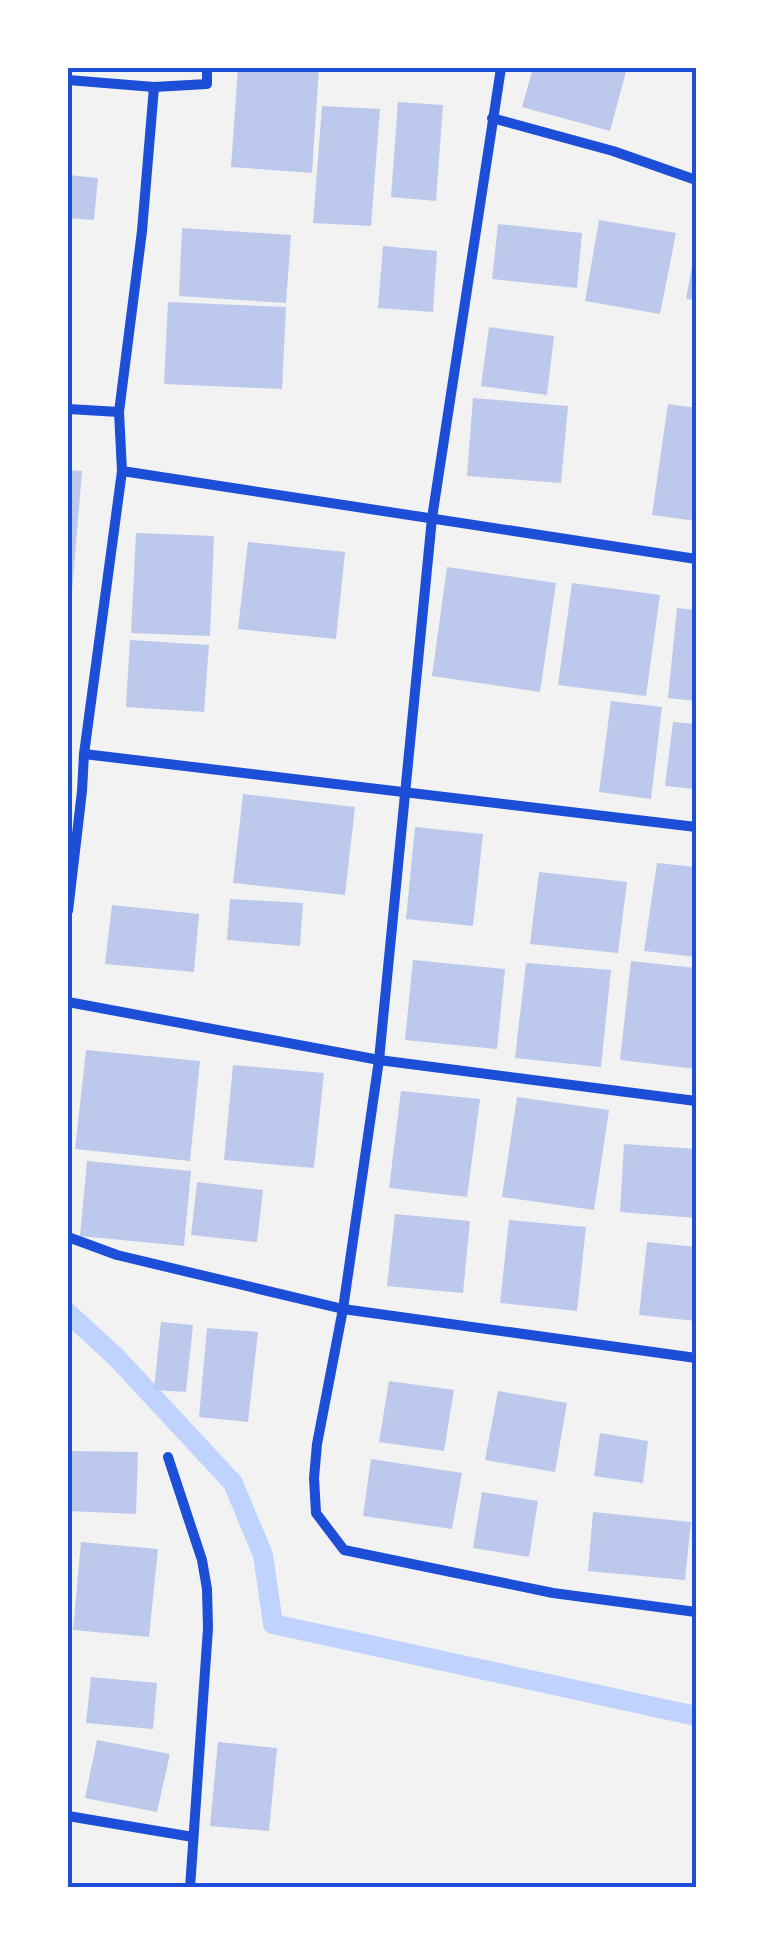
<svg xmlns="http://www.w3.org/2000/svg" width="764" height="1955" font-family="Lato,sans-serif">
<rect width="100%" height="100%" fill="#f2f2f2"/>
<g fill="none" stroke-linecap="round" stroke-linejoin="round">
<path stroke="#bfd3fe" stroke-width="20" d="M 68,1313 L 116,1357 L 233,1483 L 263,1555 L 273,1624 L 696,1716"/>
</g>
<g fill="#bdc9ec">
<path d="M 238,68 L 319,68 L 312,173 L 231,167 Z"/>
<path d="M 533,68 L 627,68 L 610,131 L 522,107 Z"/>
<path d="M 398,102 L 443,105 L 436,201 L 391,197 Z"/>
<path d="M 322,106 L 380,109 L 371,226 L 313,223 Z"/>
<path d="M 68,175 L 98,178 L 94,220 L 68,218 Z"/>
<path d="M 599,220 L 676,233 L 660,314 L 585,301 Z"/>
<path d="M 498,224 L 582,233 L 577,288 L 492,279 Z"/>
<path d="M 182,228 L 291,235 L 286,303 L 179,296 Z"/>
<path d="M 383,246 L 437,251 L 433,312 L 378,308 Z"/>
<path d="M 695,250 L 696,250 L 696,300 L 686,299 Z"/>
<path d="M 168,302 L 286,307 L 282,389 L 164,384 Z"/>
<path d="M 489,327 L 554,336 L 547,395 L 481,386 Z"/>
<path d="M 473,398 L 568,406 L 561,483 L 467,476 Z"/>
<path d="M 668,404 L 696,408 L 696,521 L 652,515 Z"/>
<path d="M 68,470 L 82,471 L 70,616 L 68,616 Z"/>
<path d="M 136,533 L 214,536 L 210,636 L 131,633 Z"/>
<path d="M 248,542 L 345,552 L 336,639 L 238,629 Z"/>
<path d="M 447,567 L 556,583 L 540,692 L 432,676 Z"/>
<path d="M 572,583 L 660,595 L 646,696 L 558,685 Z"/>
<path d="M 677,608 L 696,610 L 696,701 L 668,698 Z"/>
<path d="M 130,640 L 209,645 L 204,712 L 126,707 Z"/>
<path d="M 611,701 L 662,707 L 651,799 L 599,792 Z"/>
<path d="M 673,722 L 696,724 L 696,789 L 665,786 Z"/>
<path d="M 243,794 L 355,807 L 345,895 L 233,883 Z"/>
<path d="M 415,827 L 483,834 L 473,926 L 406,919 Z"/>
<path d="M 657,863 L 696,867 L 696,957 L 644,951 Z"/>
<path d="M 539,872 L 627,882 L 618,953 L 530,944 Z"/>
<path d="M 230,899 L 303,903 L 300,946 L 227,940 Z"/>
<path d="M 112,905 L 199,914 L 194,972 L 105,964 Z"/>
<path d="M 413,960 L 505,969 L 497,1049 L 405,1040 Z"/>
<path d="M 631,961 L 696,968 L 696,1069 L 620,1060 Z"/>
<path d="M 526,963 L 611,970 L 601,1067 L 515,1058 Z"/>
<path d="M 86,1050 L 200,1061 L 190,1161 L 75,1149 Z"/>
<path d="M 233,1065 L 324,1073 L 314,1168 L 224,1160 Z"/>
<path d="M 401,1091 L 480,1099 L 467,1197 L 389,1188 Z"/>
<path d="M 517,1097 L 609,1110 L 594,1210 L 502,1197 Z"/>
<path d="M 624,1144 L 696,1149 L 696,1218 L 620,1212 Z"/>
<path d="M 87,1161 L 191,1171 L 184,1246 L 80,1236 Z"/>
<path d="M 197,1182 L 263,1190 L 257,1242 L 191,1235 Z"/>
<path d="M 395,1214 L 470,1221 L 463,1293 L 387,1286 Z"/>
<path d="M 509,1220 L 586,1227 L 577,1311 L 500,1303 Z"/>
<path d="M 647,1242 L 696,1247 L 696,1321 L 639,1315 Z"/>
<path d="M 161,1322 L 193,1325 L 186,1392 L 154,1390 Z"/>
<path d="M 207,1328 L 258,1332 L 248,1422 L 199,1417 Z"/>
<path d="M 389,1381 L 454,1390 L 444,1451 L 379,1442 Z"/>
<path d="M 498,1391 L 567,1403 L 555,1472 L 485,1460 Z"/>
<path d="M 600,1433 L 648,1441 L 643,1483 L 594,1476 Z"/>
<path d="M 68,1451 L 138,1452 L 136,1514 L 68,1511 Z"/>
<path d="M 371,1459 L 462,1473 L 452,1529 L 363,1516 Z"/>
<path d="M 482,1492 L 538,1501 L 529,1557 L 473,1548 Z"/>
<path d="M 593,1512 L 691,1522 L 685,1580 L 588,1571 Z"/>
<path d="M 81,1542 L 158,1549 L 149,1637 L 73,1630 Z"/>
<path d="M 91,1677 L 157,1683 L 153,1729 L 86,1723 Z"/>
<path d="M 97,1740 L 170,1754 L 157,1812 L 85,1798 Z"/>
<path d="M 218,1742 L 277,1748 L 269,1831 L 210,1826 Z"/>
</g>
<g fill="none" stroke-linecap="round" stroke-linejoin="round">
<g stroke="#1d4ed8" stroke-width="10">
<path d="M 501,68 L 432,518 L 379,1060 L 343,1309 L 317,1444 L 314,1478 L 316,1513 L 344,1550 L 553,1593 L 696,1612"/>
<path d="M 68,80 L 154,87 L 207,84 L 207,68"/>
<path d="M 492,118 L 613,151 L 696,180"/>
<path d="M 68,409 L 119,412"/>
<path d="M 122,471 L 696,559"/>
<path d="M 84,754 L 696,827"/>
<path d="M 68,911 L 82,791 L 84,754 L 122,471 L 119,412 L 142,231 L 154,87"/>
<path d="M 68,1002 L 379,1060 L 696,1101"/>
<path d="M 68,1237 L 117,1255 L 343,1309 L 696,1358"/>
<path d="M 168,1457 L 202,1560 L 207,1589 L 208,1628 L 190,1888"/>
<path d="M 68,1816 L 193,1837"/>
</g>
</g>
<rect width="764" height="1955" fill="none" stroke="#ffffff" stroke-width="140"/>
<rect x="70" y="70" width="624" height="1815" fill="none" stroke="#1d4ed8" stroke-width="4"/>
</svg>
